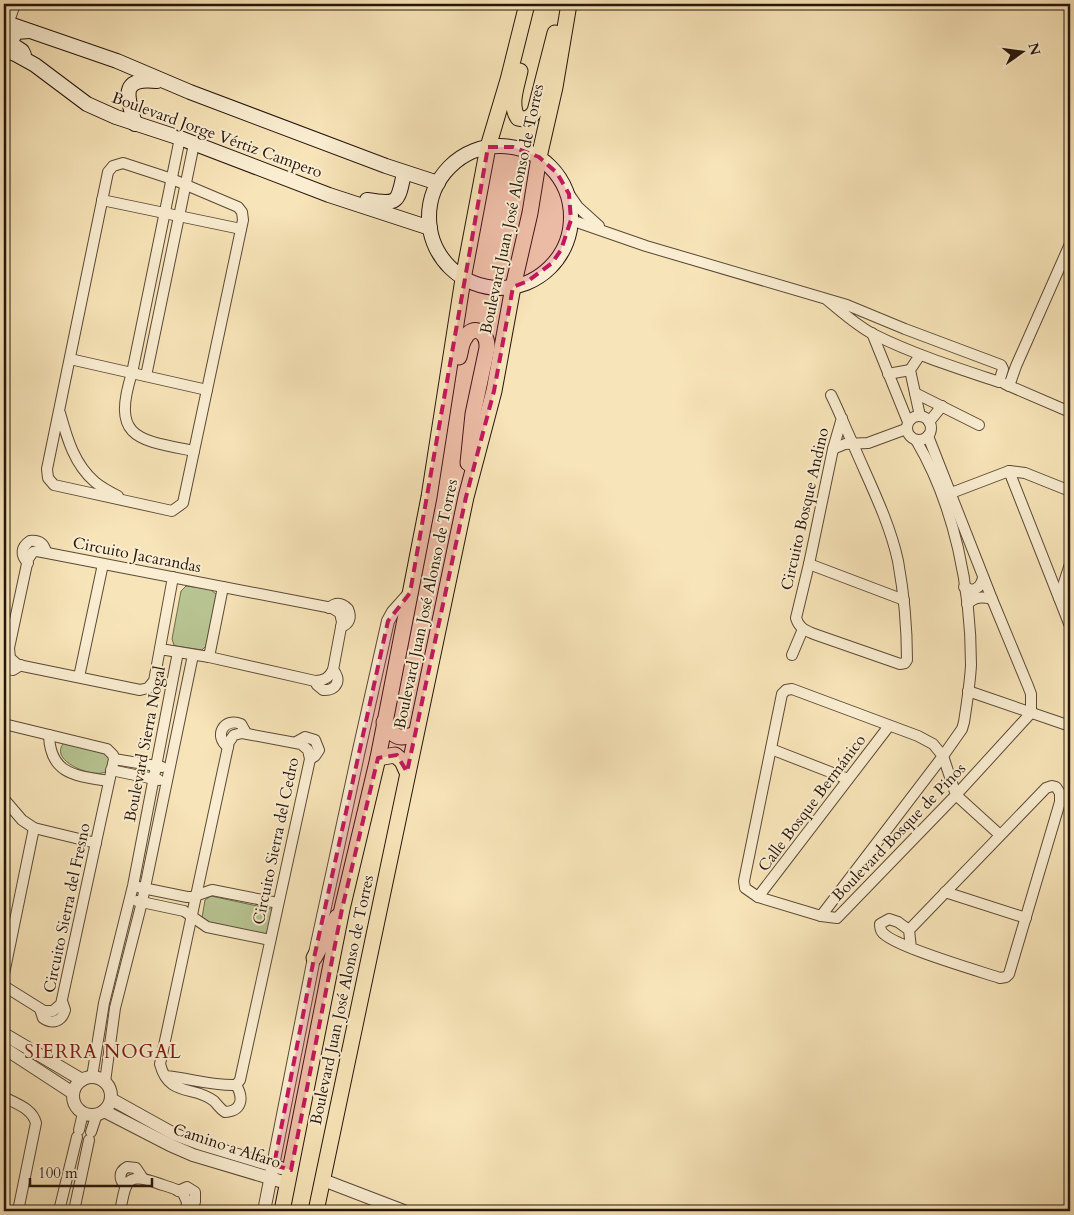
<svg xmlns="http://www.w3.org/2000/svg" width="1074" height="1215" font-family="Cardo,serif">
<rect width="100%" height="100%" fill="#f7e4b8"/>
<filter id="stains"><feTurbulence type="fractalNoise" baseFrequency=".004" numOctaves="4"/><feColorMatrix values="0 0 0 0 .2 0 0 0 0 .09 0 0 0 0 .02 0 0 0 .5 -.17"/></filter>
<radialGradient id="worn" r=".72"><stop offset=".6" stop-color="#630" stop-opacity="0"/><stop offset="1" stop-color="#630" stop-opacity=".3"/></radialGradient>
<g fill="#b8c593" stroke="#6f6d4f">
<path d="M 186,586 L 210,589 L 217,595 L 206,646 L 202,650 L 176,646 L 174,645 L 172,639 L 181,591 Z"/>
<path d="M 64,743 L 106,752 L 110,756 L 107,771 C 96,780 47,761 64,743 Z"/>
<path d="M 211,896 L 271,909 L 273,911 L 267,933 L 263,934 L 212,924 L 202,918 L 205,900 Z"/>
</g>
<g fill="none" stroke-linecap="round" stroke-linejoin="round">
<defs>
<g id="minor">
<path d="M 8,24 L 15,4"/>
<path d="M 180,138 L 132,373 C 111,439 138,440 194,451"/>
<path d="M 123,163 L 172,179 L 238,207 L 242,212 L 243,220 L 183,503 L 172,511 L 54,485 L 48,478 L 47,469 L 108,172 L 113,166 Z"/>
<path d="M 569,194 L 578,207 L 599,226"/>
<path d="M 102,200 L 241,229"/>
<path d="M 571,220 L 646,246 L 847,305 L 905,329 L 1001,365 L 1003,369 L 999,382 C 957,368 913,354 873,334 C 856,325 841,311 826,299"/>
<path d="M 872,333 L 908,422"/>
<path d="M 920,355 L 910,370 L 920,416"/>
<path d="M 70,359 L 207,390"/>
<path d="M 888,374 L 910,370"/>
<path d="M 146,376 L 194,144"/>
<path d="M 1005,384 L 1070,412"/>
<path d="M 1009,386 L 1016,366 L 1070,244"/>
<path d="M 915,393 L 979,425"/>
<path d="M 831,395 C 839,411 845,427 853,444 C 869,482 889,520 898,561 C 904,594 907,626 907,660 L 905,663 L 900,664 L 814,634 C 805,630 799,628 796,618 L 809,564 L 833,449 L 842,418"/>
<path d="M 60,413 C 67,438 74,464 95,482 C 101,487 110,492 118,496"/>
<circle cx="919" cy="428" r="12"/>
<path d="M 929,422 L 942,406"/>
<path d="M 928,436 L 992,599 L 1028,686 L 1031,694 L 1031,713 L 956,795 L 837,918 L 821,916 L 758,897 L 745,888 L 744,881 L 782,694 L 786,690 L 792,689 L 918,736 L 933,744 L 943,756 L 956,795 L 1000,835"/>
<path d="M 833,449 L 845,444 L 868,443 L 906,429"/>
<path d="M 1009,471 L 1070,626"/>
<path d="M 946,495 L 1009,471 L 1025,473 L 1070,491"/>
<path d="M 28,563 C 20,555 21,547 30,541 C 39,540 44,544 46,552"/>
<path d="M 809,564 L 904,600"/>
<path d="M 964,587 L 972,590 C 979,588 981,585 983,578"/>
<path d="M 1059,598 L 1070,564"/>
<path d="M 967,604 C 975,597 981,596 992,599"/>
<path d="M 329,608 C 336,602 342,603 348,609 C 352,618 349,624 341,627"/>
<path d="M 160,649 L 209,657 L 315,681 C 324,681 329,678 333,670 L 342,622 L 340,613 L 332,608 L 37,551 L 33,552 L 28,559 L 9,648 L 10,658 L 18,665 L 140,690 L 148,688 L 154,681 L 173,577"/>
<path d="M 792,655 L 803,629"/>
<path d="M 209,657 L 223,587"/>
<path d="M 4,668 L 13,670 L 21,665"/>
<path d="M 79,677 L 103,564"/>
<path d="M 315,681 L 317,685 L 323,690 C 337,691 342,679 333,670"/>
<path d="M 968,691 L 1070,726"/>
<path d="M 4,724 L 107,749 L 113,755 L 114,759 L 61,1004 L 53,1011 L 44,1011 L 4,986"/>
<path d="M 49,735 C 50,775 77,776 109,781"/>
<path d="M 296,742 L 305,737 L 315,740 L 319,750 L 315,756 L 310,759"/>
<path d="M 228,747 C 213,736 224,717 241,724 L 246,733"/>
<path d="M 771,749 L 848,779"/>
<path d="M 114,759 L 162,767"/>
<path d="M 111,770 L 159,780"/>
<path d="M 4,799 L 22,820 L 34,828 L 96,843"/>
<path d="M 138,887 L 187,897 L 192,897 L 212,890 L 278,903"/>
<path d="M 945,892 L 1026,918"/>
<path d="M 758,897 L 889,726"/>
<path d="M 137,901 L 184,911 L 207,927 L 270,940"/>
<path d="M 821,916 L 943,756 L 962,729 L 964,722 C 967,703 970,684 971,665 C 971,589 955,506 916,440"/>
<path d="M 909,930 L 898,922 L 889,919 L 880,924 C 880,928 880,929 882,932 C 892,946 979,971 1000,978 L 1006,977 L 1009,974 L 1060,802 L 1060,793 L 1056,787 L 1052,786 L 1046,788 L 909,930 L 911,948"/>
<path d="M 4,974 L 34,828"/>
<path d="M 40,1009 L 43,1018 C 53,1025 62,1021 65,1010 L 62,1001"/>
<path d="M 165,1076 C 189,1078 212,1086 236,1085 L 240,1080 L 310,759 L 308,750 L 301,744 L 242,733 L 234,735 L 229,742 L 160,1064 C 169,1098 194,1085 214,1101 C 218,1105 220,1109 225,1112 C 242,1111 244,1098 236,1085"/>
<path d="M 92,1077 L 104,1003 L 133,886 L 178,652"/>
<path d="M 105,1082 L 115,1008 L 142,902 L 193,655"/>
<path d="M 4,1097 C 16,1104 32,1108 36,1123 L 18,1211"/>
<path d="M 79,1130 L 83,1113"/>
<path d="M 91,1132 L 97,1114"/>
<path d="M 126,1186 C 119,1180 118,1172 127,1167 L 136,1168 L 142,1177"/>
<path d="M 178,1191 L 187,1187 L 195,1192 L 195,1202 L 187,1208"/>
<path d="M 59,1211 L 77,1137"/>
<path d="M 74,1211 L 89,1140"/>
<path d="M 120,1211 C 126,1184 124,1171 157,1183 C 165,1186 175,1188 183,1193 L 187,1202 L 186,1211"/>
</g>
<g id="tertiary">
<path d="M 4,1034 L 82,1080"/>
<path d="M 4,1048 L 73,1093"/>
<circle cx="92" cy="1096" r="19"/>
<path d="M 111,1099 L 174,1134 L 198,1143 L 281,1168"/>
<path d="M 104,1111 L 170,1145 L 193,1155 L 280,1181"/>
<path d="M 323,1180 L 404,1211"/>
<path d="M 264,1211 L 314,958 L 359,750 L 388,621 L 393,612 L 410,593"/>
</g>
<g id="secondary">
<path d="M 4,22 L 117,61 L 190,92 L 386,166 L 438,183"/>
<path d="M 4,49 L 17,55 L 35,65 L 87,104 L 116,117 L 180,138 L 329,195 L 430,228"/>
<path d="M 24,55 L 22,51 L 13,45 L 12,39 L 16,32 L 29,31"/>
<path d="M 135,124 C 128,98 118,77 157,81"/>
<circle cx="500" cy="217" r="71"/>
<path d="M 367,200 C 398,205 398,203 404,173"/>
</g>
<g id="primary">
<path d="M 520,71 C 517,85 509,105 518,118 C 526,120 531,118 535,111 L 555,33"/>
<path d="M 459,357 C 461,351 461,343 465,338 C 473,324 488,331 487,348 L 473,414 L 468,463"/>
<path d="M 384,722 C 395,738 398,740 415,734"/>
<path d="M 378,758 L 395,755 L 402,761 L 407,772"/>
<path d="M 314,958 L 337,917"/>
<path d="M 282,1211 L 342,909 L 378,758 L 429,497 L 463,279 L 488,147 L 508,80 L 527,4"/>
<path d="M 316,1211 L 466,497 L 494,391 L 513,287 L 530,213 L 539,157 L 555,87 L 569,4"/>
</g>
</defs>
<use href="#minor" stroke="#5a4936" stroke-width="12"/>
<use href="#tertiary" stroke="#5a4936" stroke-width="14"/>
<use href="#secondary" stroke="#26150b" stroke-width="16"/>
<use href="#primary" stroke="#26150b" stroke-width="17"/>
<use href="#minor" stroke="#faedd1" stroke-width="10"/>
<use href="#tertiary" stroke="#faedd1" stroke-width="12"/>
<use href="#secondary" stroke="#faedd1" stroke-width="14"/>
<use href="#primary" stroke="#f7e4b8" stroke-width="15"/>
</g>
<path fill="#c2185b" fill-opacity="0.2" stroke="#c2185b" stroke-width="4" stroke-dasharray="10 6" stroke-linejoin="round" d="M 488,147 L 513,147 L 539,157 L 557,173 L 569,194 L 571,220 L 561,250 L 552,263 L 528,281 L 513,287 L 494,391 L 466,497 L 407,772 L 397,755 L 378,758 L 342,909 L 291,1170 L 274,1165 L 314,958 L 388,621 L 410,593 Z"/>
<g text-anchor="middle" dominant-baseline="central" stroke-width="4" stroke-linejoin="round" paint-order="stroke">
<g font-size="16" fill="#26150b" stroke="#faedd1">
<text transform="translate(217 135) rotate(20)">Boulevard Jorge Vértiz Campero</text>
<text transform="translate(512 209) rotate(-78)">Boulevard Juan José Alonso de Torres</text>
<text transform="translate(805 509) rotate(-77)">Circuito Bosque Andino</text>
<text transform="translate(137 555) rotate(11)">Circuito Jacarandas</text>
<text transform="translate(426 604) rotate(-78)">Boulevard Juan José Alonso de Torres</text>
<text transform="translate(145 744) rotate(-79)">Boulevard Sierra Nogal</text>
<text transform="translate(812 803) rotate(-53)">Calle Bosque Bermánico</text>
<text transform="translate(899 832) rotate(-46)">Boulevard Bosque de Pinos</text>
<text transform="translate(276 841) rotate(-78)">Circuito Sierra del Cedro</text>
<text transform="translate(67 908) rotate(-78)">Circuito Sierra del Fresno</text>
<text transform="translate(342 1000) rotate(-78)">Boulevard Juan José Alonso de Torres</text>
<text transform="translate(227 1146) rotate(18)">Camino a Alfaro</text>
</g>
<g font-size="19" letter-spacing="1" fill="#7a1f14" stroke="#faedd1">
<text x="103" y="1052">SIERRA NOGAL</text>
</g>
</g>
<rect width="1074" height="1215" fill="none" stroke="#f7e4b8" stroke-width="20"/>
<rect x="5" y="5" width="1064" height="1205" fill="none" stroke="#26150b" stroke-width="2.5"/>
<rect x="10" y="10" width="1054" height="1195" fill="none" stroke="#26150b"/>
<g transform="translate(1022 52) rotate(76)" stroke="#faedd1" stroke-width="4" paint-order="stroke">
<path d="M0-4L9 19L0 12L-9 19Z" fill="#26150b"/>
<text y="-8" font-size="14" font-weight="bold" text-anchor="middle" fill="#26150b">N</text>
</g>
<path d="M30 1178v8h122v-8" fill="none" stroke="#26150b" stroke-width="2.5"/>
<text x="38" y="1178" font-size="15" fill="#26150b" stroke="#faedd1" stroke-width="4" paint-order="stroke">100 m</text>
<rect width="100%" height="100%" filter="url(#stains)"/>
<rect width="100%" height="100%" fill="url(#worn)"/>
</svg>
